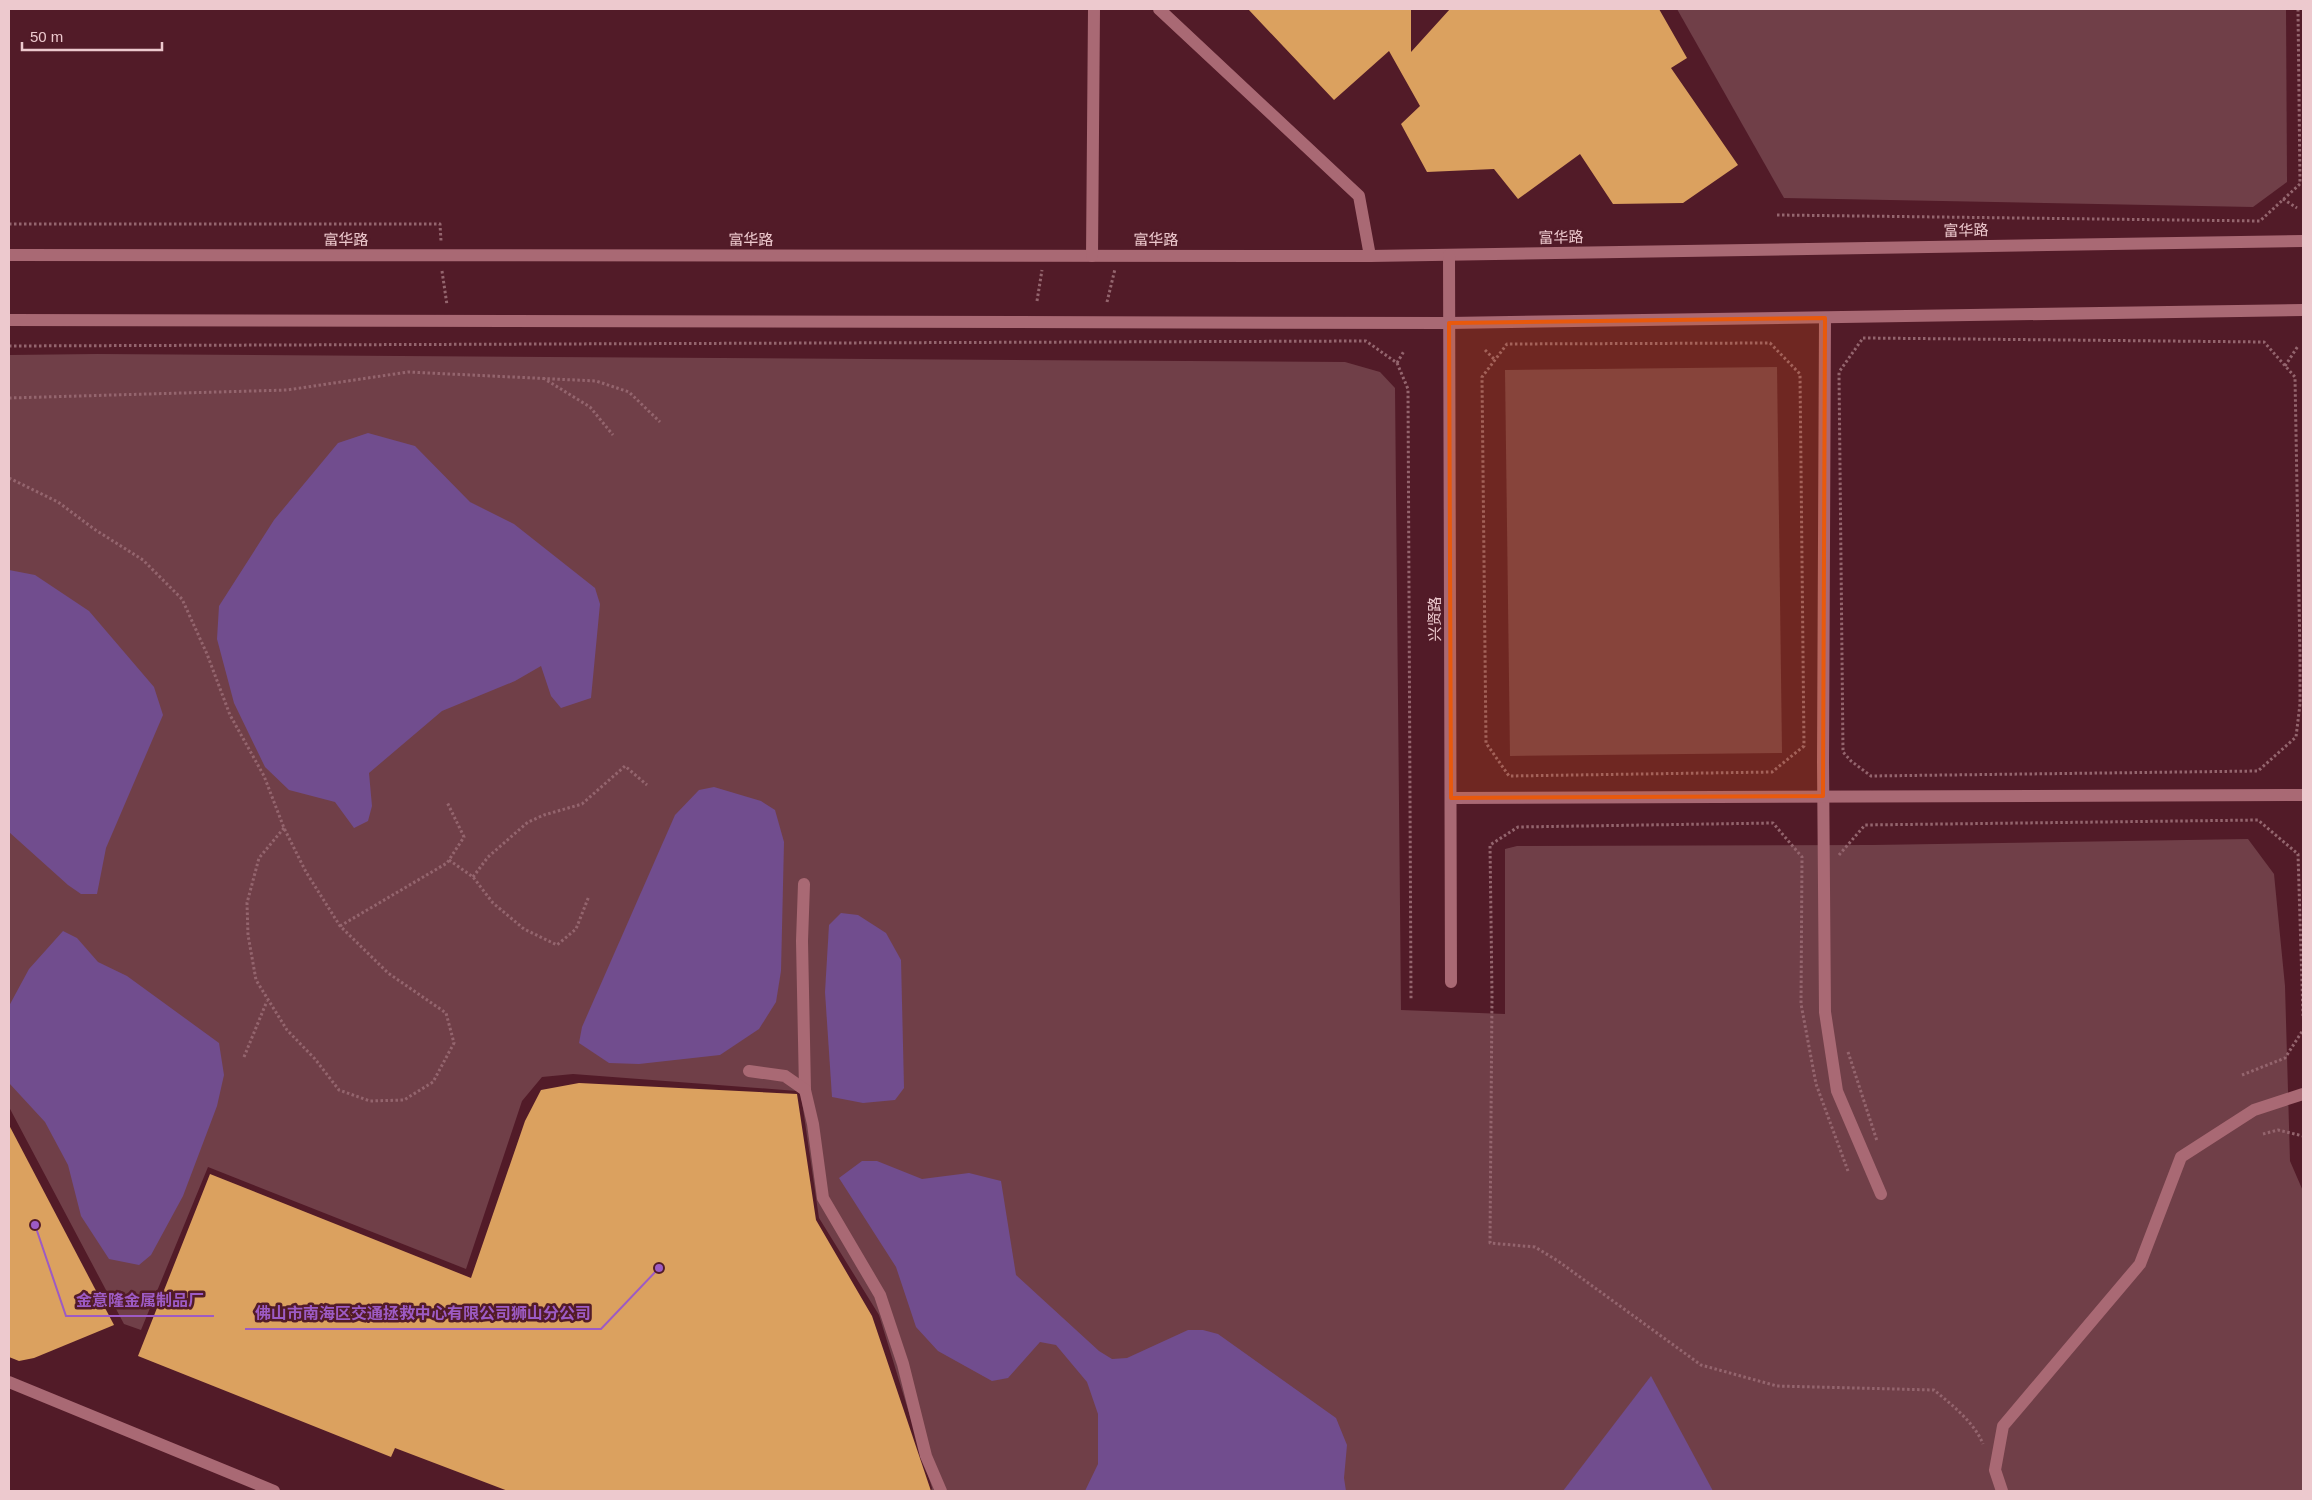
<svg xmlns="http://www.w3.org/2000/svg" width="2312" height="1500" font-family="Helvetica,'Noto Sans SC',sans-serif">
<rect width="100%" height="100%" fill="#521b28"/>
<g fill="#703f48">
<path d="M 1677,9 L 2286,9 L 2287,182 L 2253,207 L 1784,198 Z"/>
<path d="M 97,354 L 1345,362 L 1380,372 L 1395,388 L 1401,1010 L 1505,1014 L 1505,849 L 1517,846 L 1872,845 L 2248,839 L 2274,874 L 2285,986 L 2290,1161 L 2303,1191 L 2303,1491 L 931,1491 L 932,1488 L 879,1315 L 819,1218 L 801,1095 L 797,1091 L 573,1074 L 542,1077 L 522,1101 L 466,1269 L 208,1167 L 141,1330 L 124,1324 L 9,1107 L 9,355 Z"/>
<path d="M 1777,367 L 1782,753 L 1510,756 L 1505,370 Z"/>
</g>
<g fill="#714d8e">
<path d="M 368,433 L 415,446 L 470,502 L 514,524 L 595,588 L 600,604 L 591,698 L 561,708 L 551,696 L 541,666 L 515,681 L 442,711 L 369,773 L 372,806 L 368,821 L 354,828 L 335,802 L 289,790 L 265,767 L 234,703 L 217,639 L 219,606 L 274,520 L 338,443 Z"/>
<path d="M 9,570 L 35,575 L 89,611 L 154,687 L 163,715 L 106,848 L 97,894 L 81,894 L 68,885 L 9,832 Z"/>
<path d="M 714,787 L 761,801 L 775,810 L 784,842 L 781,971 L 776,1002 L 759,1029 L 720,1055 L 639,1064 L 609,1063 L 579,1043 L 582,1027 L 675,815 L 699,790 Z"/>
<path d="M 841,913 L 858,915 L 886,933 L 901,960 L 904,1088 L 895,1100 L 863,1103 L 832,1097 L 825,992 L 829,925 Z"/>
<path d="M 63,931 L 77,938 L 98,962 L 127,976 L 219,1043 L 224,1075 L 217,1106 L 183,1196 L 151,1255 L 139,1265 L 109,1259 L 81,1216 L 68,1165 L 45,1122 L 9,1083 L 9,1006 L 29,969 Z"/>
<path d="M 862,1161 L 877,1161 L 922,1179 L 969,1173 L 1001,1181 L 1016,1275 L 1099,1351 L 1112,1359 L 1127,1358 L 1188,1330 L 1203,1330 L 1218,1334 L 1336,1418 L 1347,1445 L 1344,1478 L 1346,1491 L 1085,1491 L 1098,1464 L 1098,1414 L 1087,1382 L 1056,1345 L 1040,1342 L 1008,1378 L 992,1381 L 938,1351 L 916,1327 L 896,1267 L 839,1178 Z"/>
<path d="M 1651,1376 L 1713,1491 L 1563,1491 Z"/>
</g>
<g fill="#dba15f">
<path d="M 1248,9 L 1411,9 L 1411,52 L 1450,9 L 1659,9 L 1687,58 L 1671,68 L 1738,165 L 1683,203 L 1613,204 L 1580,154 L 1518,199 L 1494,169 L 1427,172 L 1401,124 L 1420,106 L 1389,51 L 1334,100 Z"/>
<path d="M 579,1083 L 797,1094 L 816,1220 L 872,1316 L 931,1491 L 508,1491 L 395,1448 L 391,1457 L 138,1356 L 210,1174 L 471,1278 L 525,1121 L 541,1090 Z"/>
<path d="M 9,1125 L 114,1325 L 34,1358 L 19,1361 L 9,1357 Z"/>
</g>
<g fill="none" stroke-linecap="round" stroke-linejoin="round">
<g stroke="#94656e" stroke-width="3" stroke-dasharray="2.5 2.5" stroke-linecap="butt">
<path d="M 2283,199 L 2297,208"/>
<path d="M 1777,215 L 2260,221 L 2300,184 L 2298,9"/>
<path d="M 9,224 L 440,224 L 441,241"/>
<path d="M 442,271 L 447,305"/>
<path d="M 1037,301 L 1042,270"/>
<path d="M 1107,302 L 1115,269"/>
<path d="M 1863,338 L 2264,342 L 2295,377 L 2300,655 L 2300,704 L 2296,737 L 2258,771 L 1871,776 L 1851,761 L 1843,752 L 1839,372 Z"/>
<path d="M 1770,343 L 1800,374 L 1804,746 L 1772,772 L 1509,776 L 1486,743 L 1482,377 L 1507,344 Z"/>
<path d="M 9,346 L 1366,341 L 1397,363 L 1408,389 L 1411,999"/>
<path d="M 1485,350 L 1495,360"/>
<path d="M 1397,363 L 1404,351"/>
<path d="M 2285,366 L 2298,346"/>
<path d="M 543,378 L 590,407 L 613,435"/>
<path d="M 9,398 L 287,390 L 408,372 L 596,381 L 629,392 L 660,422"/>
<path d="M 9,478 L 58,502 L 94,529 L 143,560 L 182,599 L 207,654 L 230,715 L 264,776 L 284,828 L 306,872 L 340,926 L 388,973 L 446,1013 L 454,1043 L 433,1082 L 404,1100 L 370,1101 L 339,1090 L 315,1059 L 287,1030 L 256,980 L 248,935 L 247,903 L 259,858 L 284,828"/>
<path d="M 1839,855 L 1865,825 L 2258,820 L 2298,854 L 2303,1016"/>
<path d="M 449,860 L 473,877 L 493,903 L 524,929 L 557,945 L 576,929 L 589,896"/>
<path d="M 473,877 L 488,857 L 528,822 L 544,815 L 582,804 L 625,766 L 647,785"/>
<path d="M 340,926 L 447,863 L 464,837 L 447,802"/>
<path d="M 1848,1052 L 1877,1141"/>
<path d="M 244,1057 L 267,1001"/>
<path d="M 2242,1075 L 2285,1058 L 2303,1030"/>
<path d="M 2263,1134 L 2278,1130 L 2303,1136"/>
<path d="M 1848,1171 L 1816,1084 L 1801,1004 L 1802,857 L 1773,823 L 1518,827 L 1490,845 L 1492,995 L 1490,1243 L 1535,1247 L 1558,1261 L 1701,1365 L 1777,1386 L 1934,1390 C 1952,1405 1974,1422 1983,1444"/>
</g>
<g stroke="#a96974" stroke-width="12">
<path d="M 1159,9 L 1359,196 L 1370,256"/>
<path d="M 9,255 L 1370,256 L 2303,241"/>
<path d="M 1449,255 L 1451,982"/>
<path d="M 1092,256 L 1094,9"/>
<path d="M 1825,318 L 1823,762 L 1825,1012 L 1837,1091 L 1881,1194"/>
<path d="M 9,320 L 1449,323 L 2303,310"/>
<path d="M 1451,798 L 2303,795"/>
<path d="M 804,884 L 802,941 L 805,1090"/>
<path d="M 749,1071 L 785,1076 L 805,1090 L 813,1124 L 823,1198 L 880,1295 L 903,1364 L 926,1456 L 941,1491"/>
<path d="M 9,1382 L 274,1491"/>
<path d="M 2002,1491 L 1995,1470 L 2003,1426 L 2140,1264 L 2181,1157 L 2254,1110 L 2303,1094"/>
</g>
</g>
<path fill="#e8590c" fill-opacity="0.2" stroke="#e8590c" stroke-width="4" stroke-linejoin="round" d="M 1825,318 L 1823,796 L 1451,798 L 1449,323 Z"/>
<g text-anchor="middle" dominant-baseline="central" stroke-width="5" stroke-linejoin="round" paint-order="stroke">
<g font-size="15" fill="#edc9ce" stroke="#521b28">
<text transform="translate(1966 230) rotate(-1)">富华路</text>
<text transform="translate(1561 237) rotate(-1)">富华路</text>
<text x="346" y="239">富华路</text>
<text x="751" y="239">富华路</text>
<text x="1156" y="239">富华路</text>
<text transform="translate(1434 619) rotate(-90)">兴贤路</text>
</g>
</g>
<path fill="none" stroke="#9d5bc4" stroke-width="2" d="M35 1225L66 1316H214M659 1268L601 1329H245"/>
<g fill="#9d5bc4" stroke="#521b28" stroke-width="2">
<circle cx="35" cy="1225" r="5"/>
<circle cx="659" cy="1268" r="5"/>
</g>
<g font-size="16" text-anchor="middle" font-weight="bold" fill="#9d5bc4" stroke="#521b28" stroke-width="5" stroke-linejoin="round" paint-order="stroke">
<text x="140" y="1306">金意隆金属制品厂</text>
<text x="423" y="1319">佛山市南海区交通拯救中心有限公司狮山分公司</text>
</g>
<rect width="2312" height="1500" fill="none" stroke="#edc9ce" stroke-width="20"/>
<path d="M22 42v8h140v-8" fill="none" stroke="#edc9ce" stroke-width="2.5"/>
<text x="30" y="42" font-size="15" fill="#edc9ce" stroke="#521b28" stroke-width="4" paint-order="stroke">50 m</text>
</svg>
